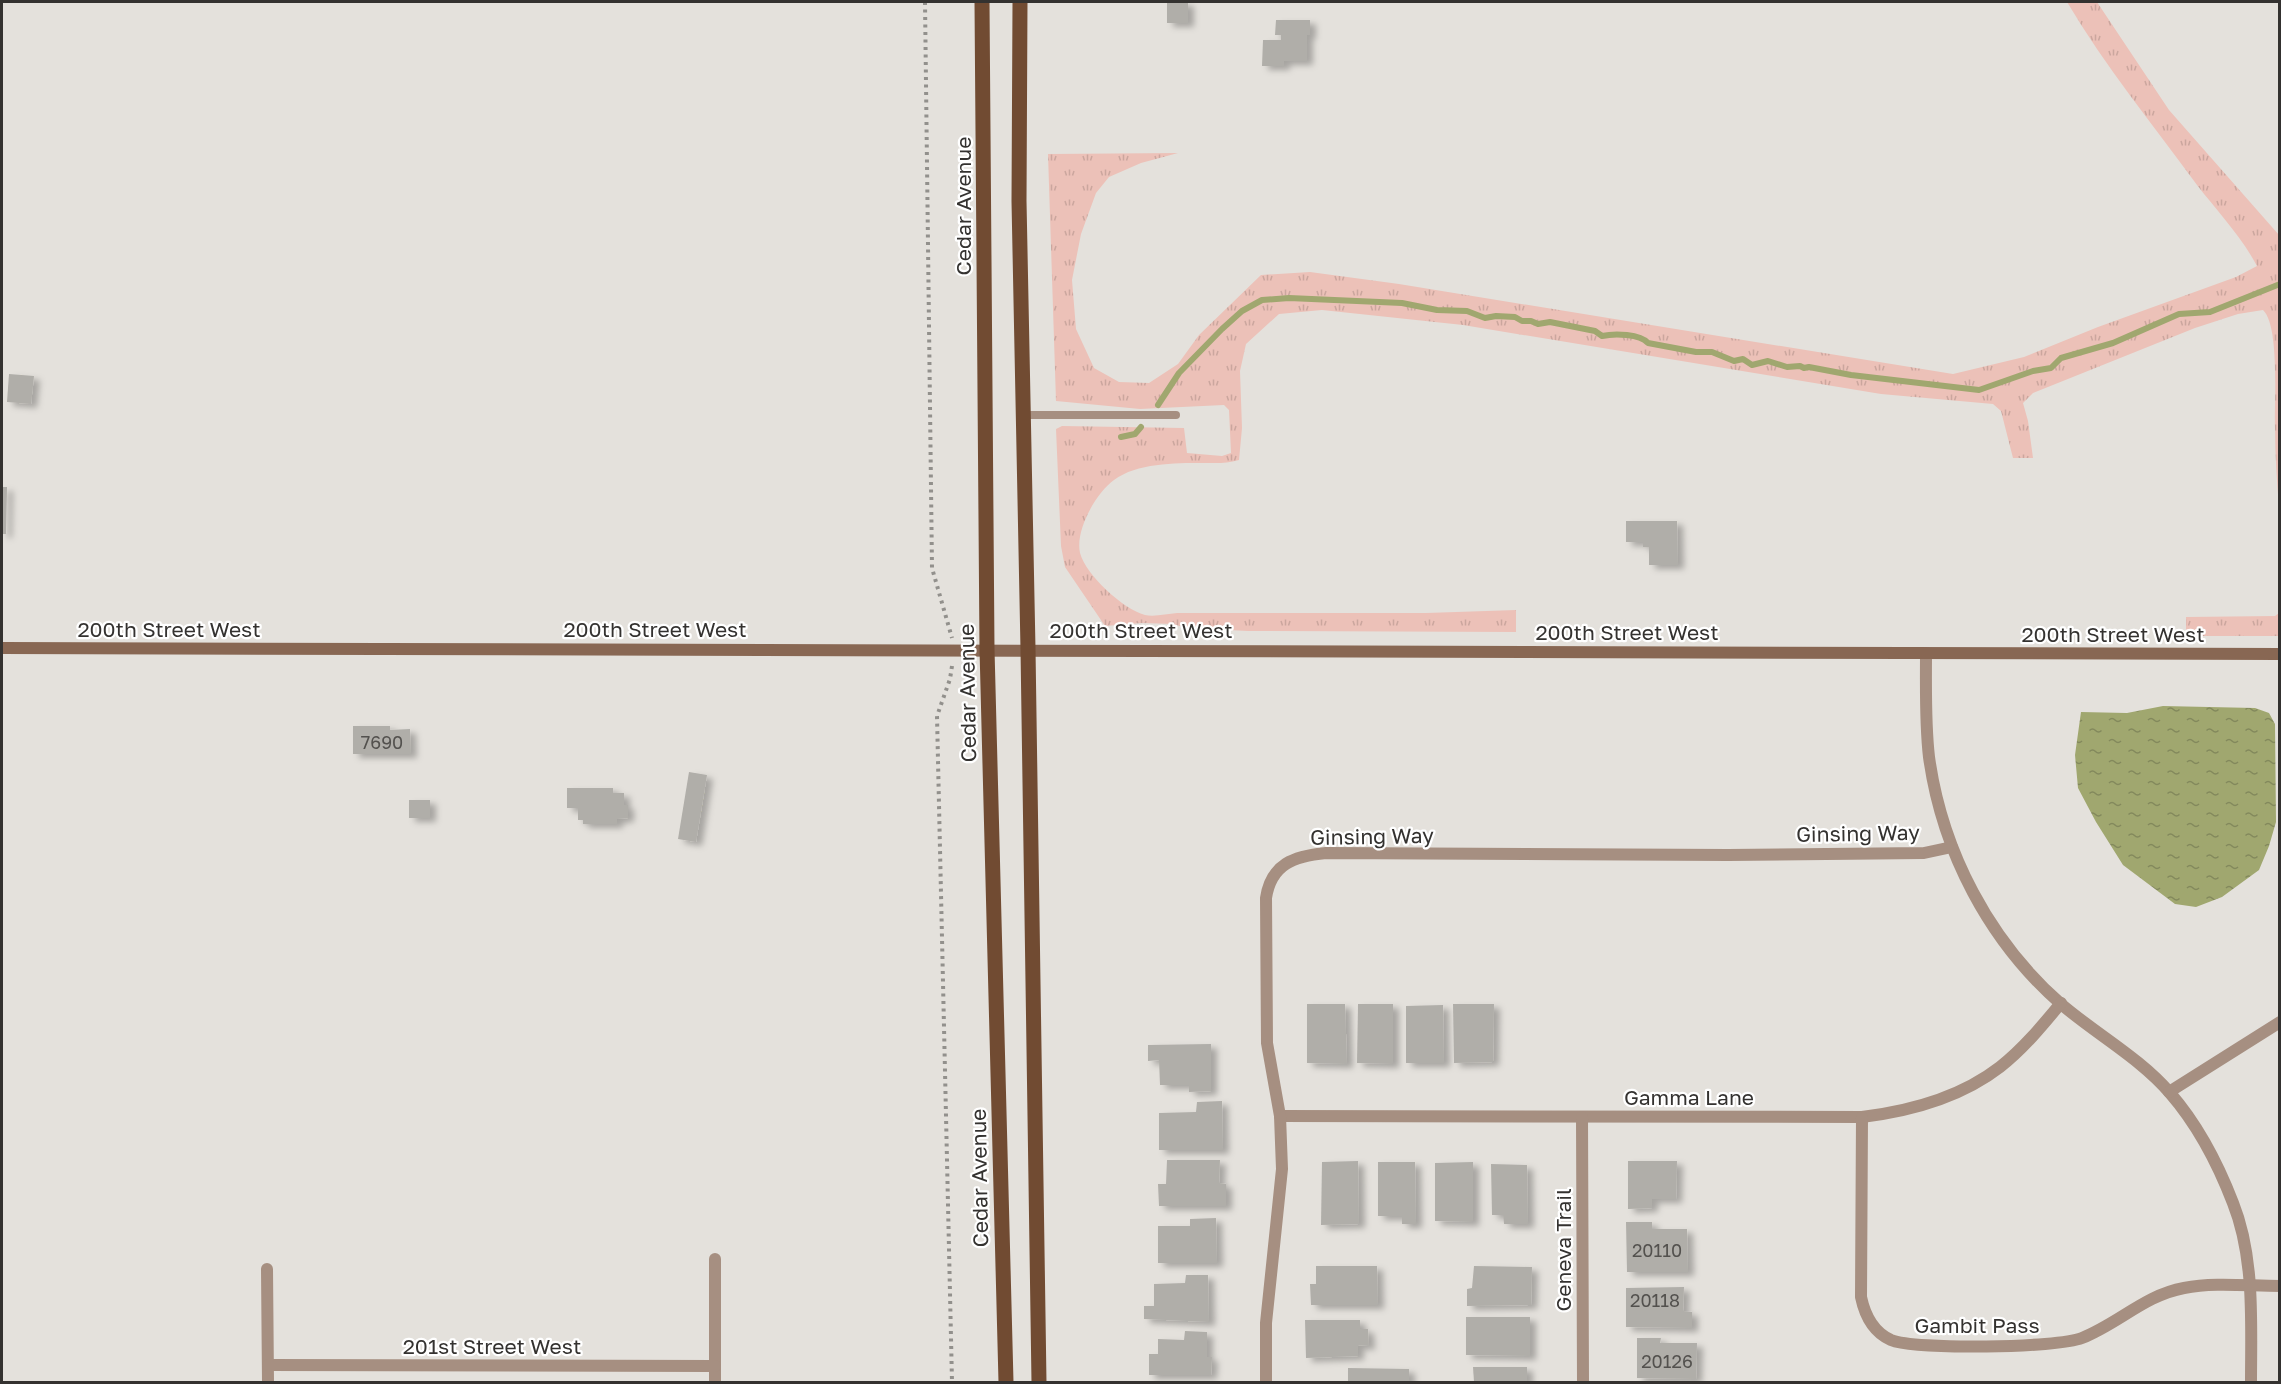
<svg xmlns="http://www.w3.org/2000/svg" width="2281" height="1384" font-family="'Golos Text',sans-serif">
<defs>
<pattern id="grass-tufts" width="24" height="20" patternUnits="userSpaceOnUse" patternTransform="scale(1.5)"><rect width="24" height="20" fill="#ecc1b8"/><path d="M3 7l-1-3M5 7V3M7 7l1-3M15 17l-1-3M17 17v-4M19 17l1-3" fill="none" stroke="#cba69e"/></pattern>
<pattern id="water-ripples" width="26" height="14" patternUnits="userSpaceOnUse" patternTransform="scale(1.5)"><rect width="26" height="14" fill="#a0a76f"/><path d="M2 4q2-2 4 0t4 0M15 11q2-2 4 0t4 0" fill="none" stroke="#83895c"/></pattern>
<filter id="shadow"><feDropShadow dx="6" dy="4" stdDeviation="3" flood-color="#0004"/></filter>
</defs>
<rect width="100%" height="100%" fill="#e4e1dc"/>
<g fill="url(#grass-tufts)">
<path d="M 2067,2 L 2097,2 L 2169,110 L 2279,235 L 2279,508 C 2277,482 2275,455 2275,428 C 2274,403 2280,326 2263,310 L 2238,314 L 2195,328 L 2033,393 L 2023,403 L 2028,421 L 2033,458 L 2013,458 L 2001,411 L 1993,404 L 1881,394 L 1463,325 L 1322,310 L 1279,314 L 1246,344 L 1240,371 L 1242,428 L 1239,460 C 1226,464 1216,463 1203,463 C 1174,463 1137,463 1114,480 C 1096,493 1075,530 1080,553 C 1086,575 1123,609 1145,615 C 1154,617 1167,614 1177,613 L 1426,613 L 1516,610 L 1516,632 L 1248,631 L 1186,628 L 1173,624 L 1142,623 L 1105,626 L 1065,567 L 1061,546 L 1056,429 L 1062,426 L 1184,428 L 1187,453 L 1222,456 L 1231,453 L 1229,410 L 1224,405 L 1140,409 L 1056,401 L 1048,154 L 1178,153 L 1141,163 L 1109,177 L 1096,193 L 1081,234 L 1072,280 L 1076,329 L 1094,368 L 1119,382 L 1149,383 L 1178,364 L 1199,335 L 1261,275 L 1310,272 L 1399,284 L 1953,374 L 2024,357 L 2098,327 L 2236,277 L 2257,266 C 2241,236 2218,212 2197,185 C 2153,125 2105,66 2067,2 Z"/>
<path d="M 2279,613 L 2279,636 L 2186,636 L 2186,617 L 2275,616 Z"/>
</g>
<path fill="url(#water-ripples)" d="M 2163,706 L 2255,708 L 2269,713 L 2275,724 L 2276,822 L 2269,846 L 2259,870 L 2222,897 L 2196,907 L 2175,904 L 2123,865 L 2096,822 L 2078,788 L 2075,755 L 2081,712 L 2127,713 Z"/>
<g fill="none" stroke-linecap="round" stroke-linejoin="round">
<g stroke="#a0a76f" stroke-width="6">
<path d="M 1158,405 L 1179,373 L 1222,329 L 1242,311 L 1262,300 L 1289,298 L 1402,303 L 1437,310 L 1467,311 L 1485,318 L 1496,316 L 1515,317 L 1522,321 L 1531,321 L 1538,324 L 1550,322 L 1595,331 L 1602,336 C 1615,333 1640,334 1648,343 L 1696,352 L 1712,352 L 1734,361 L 1743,359 L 1752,365 L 1768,361 L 1787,367 L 1800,366 L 1804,368 L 1809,367 L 1851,375 L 1979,390 L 2033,371 L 2051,368 L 2061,358 L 2113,343 L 2179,314 L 2210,312 L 2280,284"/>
<path d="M 1121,437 L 1135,434 L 1141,427"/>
</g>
</g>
<g fill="#b0aea9" filter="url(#shadow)">
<rect x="1167" y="2" width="21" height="21"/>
<path d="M 1276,20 L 1310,20 L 1310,35 L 1307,35 L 1307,61 L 1284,61 L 1284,66 L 1262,66 L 1263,40 L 1281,40 L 1281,35 L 1275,35 Z"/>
<path d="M 9,374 L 34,376 L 31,404 L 7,402 Z"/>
<path d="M 2,487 L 7,487 L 6,534 L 2,534 Z"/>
<path d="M 1626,521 L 1677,521 L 1678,565 L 1649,565 L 1649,547 L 1643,547 L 1643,542 L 1626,542 Z"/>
<path d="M 353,726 L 390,726 L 390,730 L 410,729 L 411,754 L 353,754 Z"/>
<path d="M 689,772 L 707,775 L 696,842 L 678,839 Z"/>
<path d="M 567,788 L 613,788 L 613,793 L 624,793 L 624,805 L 628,805 L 628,818 L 617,819 L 617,824 L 583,824 L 583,820 L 578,820 L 578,808 L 567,808 Z"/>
<rect x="409" y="800" width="21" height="18"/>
<path d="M 1307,1004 L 1345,1004 L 1347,1064 L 1307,1063 Z"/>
<path d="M 1358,1004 L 1393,1004 L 1393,1064 L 1357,1063 Z"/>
<path d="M 1453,1004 L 1494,1004 L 1493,1062 L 1454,1063 Z"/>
<path d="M 1443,1005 L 1444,1063 L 1406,1063 L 1406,1006 Z"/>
<path d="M 1211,1044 L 1211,1091 L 1189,1092 L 1189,1085 L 1160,1085 L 1159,1060 L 1148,1061 L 1148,1045 Z"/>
<path d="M 1222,1101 L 1223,1150 L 1159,1150 L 1159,1113 L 1196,1112 L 1197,1102 Z"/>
<path d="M 1167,1160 L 1220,1160 L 1219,1183 L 1226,1184 L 1226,1206 L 1159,1206 L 1158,1184 L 1166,1184 Z"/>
<path d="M 1358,1161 L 1359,1224 L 1321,1225 L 1322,1162 Z"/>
<path d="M 1628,1161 L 1677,1161 L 1676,1199 L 1652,1199 L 1652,1208 L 1628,1209 Z"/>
<path d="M 1378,1162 L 1415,1162 L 1416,1224 L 1402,1224 L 1402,1216 L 1378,1216 Z"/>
<path d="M 1473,1162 L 1473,1222 L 1435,1221 L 1435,1163 Z"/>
<path d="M 1491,1164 L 1527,1165 L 1528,1224 L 1504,1224 L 1503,1215 L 1492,1215 Z"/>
<path d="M 1216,1218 L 1217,1263 L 1158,1263 L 1158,1226 L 1190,1226 L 1190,1219 Z"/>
<path d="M 1626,1222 L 1652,1222 L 1652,1229 L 1687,1229 L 1688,1272 L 1627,1272 Z"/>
<path d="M 1316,1266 L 1377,1266 L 1378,1305 L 1311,1305 L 1310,1284 L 1316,1284 Z"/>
<path d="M 1474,1266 L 1532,1267 L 1531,1305 L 1467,1306 L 1467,1289 L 1472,1288 Z"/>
<path d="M 1186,1275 L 1208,1275 L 1209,1322 L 1144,1319 L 1144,1306 L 1154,1306 L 1154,1284 L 1185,1283 Z"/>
<path d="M 1684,1287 L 1683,1311 L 1692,1312 L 1692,1328 L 1626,1327 L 1626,1288 Z"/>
<path d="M 1466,1317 L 1530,1317 L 1530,1356 L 1466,1355 Z"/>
<path d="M 1305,1320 L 1360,1320 L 1360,1329 L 1368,1329 L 1369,1346 L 1358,1345 L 1358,1356 L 1306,1358 Z"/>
<path d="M 1185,1331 L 1207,1332 L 1207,1357 L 1212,1357 L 1211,1375 L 1149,1375 L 1149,1354 L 1158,1354 L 1158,1339 L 1184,1340 Z"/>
<path d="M 1637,1338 L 1661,1338 L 1660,1343 L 1697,1343 L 1696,1379 L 1637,1378 Z"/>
<path d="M 1473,1367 L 1527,1367 L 1527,1382 L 1474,1382 Z"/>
<path d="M 1348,1368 L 1409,1369 L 1409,1382 L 1348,1382 Z"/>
</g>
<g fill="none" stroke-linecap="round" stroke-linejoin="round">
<g stroke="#92908c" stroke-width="4" stroke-dasharray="3 4.5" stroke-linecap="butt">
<path d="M 925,2 L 932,568 L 952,638"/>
<path d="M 952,666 L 950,679 L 937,716 L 952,1382"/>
</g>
<path stroke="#a68f81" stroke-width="8" d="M 1024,415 L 1176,415"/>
<g stroke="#a68f81" stroke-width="12">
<path d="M 1926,653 C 1926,687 1925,723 1929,757 C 1942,851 1989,941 2061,1004 C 2096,1034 2140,1058 2170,1093 C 2197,1124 2218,1164 2233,1203 C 2255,1258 2251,1324 2251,1382"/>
<path d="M 2169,1092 L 2280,1022"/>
<path d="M 1280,1116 L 1862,1117 C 1911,1111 1960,1098 2000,1067 C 2023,1049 2042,1026 2061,1003"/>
<path d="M 1582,1117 L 1583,1382"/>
<path d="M 1862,1117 L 1861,1297 C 1865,1316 1873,1332 1891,1340 C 1915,1350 2057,1348 2082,1338 C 2118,1324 2145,1295 2184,1288 C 2214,1282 2248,1286 2280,1286"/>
<path d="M 715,1259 L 715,1382"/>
<path d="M 267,1269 L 268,1382"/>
<path d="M 268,1365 L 715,1366"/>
<path d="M 1266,1382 L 1266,1323 L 1282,1169 L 1280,1116 L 1267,1043 L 1266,898 C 1271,864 1294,856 1326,853 L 1728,855 L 1924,853 L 1952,847"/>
</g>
<path stroke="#886753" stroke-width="12" d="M 2,648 L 2280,654"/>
<g stroke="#714b32" stroke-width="15">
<path d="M 982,2 L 987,649 L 1006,1382"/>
<path d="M 1020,2 L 1019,201 L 1028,649 L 1039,1382"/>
</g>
</g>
<g text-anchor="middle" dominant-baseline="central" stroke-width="4.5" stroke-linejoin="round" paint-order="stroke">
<g font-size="18" fill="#53514e">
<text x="382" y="742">7690</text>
<text x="1657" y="1250">20110</text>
<text x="1655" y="1300">20118</text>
<text x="1667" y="1361">20126</text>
</g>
<g font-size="21" fill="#343230" stroke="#fff">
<text transform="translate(963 206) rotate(-90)">Cedar Avenue</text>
<text x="169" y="629">200th Street West</text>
<text x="655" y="629">200th Street West</text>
<text x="1141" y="630">200th Street West</text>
<text x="1627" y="632">200th Street West</text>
<text x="2113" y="634">200th Street West</text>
<text transform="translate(967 693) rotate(-91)">Cedar Avenue</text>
<text transform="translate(1858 833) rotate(-1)">Ginsing Way</text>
<text transform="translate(1372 836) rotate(-1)">Ginsing Way</text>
<text x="1689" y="1097">Gamma Lane</text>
<text transform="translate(979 1178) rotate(-91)">Cedar Avenue</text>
<text transform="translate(1563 1250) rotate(-90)">Geneva Trail</text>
<text x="1977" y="1325">Gambit Pass</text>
<text x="492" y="1346">201st Street West</text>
</g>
</g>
<rect width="2281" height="1384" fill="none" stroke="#343230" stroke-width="6"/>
</svg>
